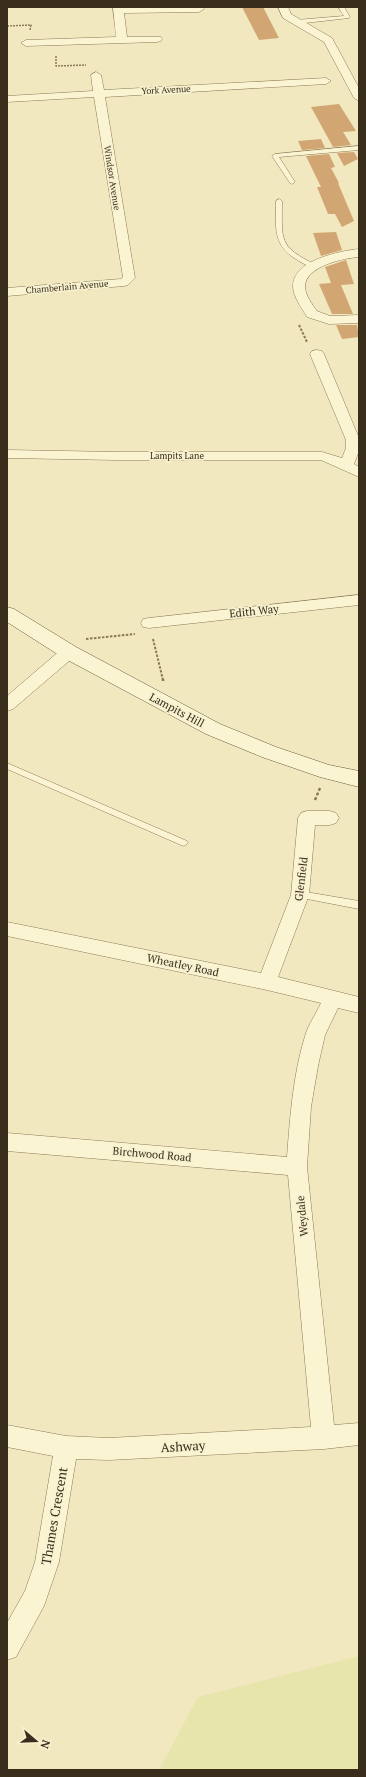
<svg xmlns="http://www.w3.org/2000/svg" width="366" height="1777" font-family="'PT Serif',serif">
<rect width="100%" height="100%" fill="#f1e8bf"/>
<path fill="#e7e5ac" d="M 359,1656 L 359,1770 L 159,1770 L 198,1697 Z"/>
<g fill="#d2a672">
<path d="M 242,7 L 263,7 L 279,38 L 259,40 Z"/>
<path d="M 339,104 L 356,131 L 343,132 L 351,145 L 333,147 L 311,107 Z"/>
<path d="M 321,139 L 325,148 L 302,150 L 298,141 Z"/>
<path d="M 354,152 L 358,159 L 344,166 L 337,153 Z"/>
<path d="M 329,154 L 335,167 L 331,168 L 339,183 L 338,183 L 354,221 L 342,227 L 335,214 L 328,214 L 317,187 L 321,187 L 306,156 Z"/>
<path d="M 336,232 L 342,250 L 321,256 L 313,233 Z"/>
<path d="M 346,260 L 354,284 L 341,285 L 353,314 L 332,314 L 319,284 L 331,283 L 325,267 Z"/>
<path d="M 336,325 L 357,325 L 359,337 L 342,339 Z"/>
</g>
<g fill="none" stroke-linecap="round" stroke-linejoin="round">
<defs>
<g id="service">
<path d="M 338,7 L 344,7 L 350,17 L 349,18 L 296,24 L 293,22 L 296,20 L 344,16 Z"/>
<path d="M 359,146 L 359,150 L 279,157 L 295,182 L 292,184 L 290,183 L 272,156 L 275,154 Z"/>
<path d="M 279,199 L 282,201 C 282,241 278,246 316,265 L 316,267 C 310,268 304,264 299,261 C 272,246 276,228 276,201 Z"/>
<path d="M 7,763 L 187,841 L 188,843 L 184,846 L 181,845 L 7,769 Z"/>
<path d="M 300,891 L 359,901 L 359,909 L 297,897 L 295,895 L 297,893 Z"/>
</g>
<g id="minor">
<path d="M 113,7 L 203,7 L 204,9 L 199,12 L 124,13 L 127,37 L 161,37 L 162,39 L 161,41 L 157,42 L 26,46 L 21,43 L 26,40 L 116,37 Z"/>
<path d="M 278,7 L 288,7 L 291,14 L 332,38 L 359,88 L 359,101 L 354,98 L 324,42 L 283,18 Z"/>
<path d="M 96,72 L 101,75 L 104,90 L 326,78 L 331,81 L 326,84 L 105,97 L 135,278 L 128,285 L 124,286 L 7,296 L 7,288 L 121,279 L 123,277 L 94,97 L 7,102 L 7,96 L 93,91 L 91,75 Z"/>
<path d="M 359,249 L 359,257 C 344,258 306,266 305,286 C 305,295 312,304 317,311 L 330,316 L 359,315 L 359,323 L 329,324 L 307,317 C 302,308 293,297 293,286 C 293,260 340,251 359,249 Z"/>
<path d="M 317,350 L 322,351 L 324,354 L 359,438 L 359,451 L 354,464 L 359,467 L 359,477 L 321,460 L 117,460 L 7,458 L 7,450 L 117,452 L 322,452 L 342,458 L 346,448 L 346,440 L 310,354 L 312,351 Z"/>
<path d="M 359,595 L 359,605 L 149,628 L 143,627 L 141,623 L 143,619 L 149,618 Z"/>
<path d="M 69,647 L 75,648 L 77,652 L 75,656 L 13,709 L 7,711 L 7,696 L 63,648 Z"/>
<path d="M 307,811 L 330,811 L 336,813 L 339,818 L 336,823 L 330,825 L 315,825 L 309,895 L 278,977 L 359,997 L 359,1013 L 338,1008 L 325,1035 L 318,1066 L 311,1107 L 307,1167 L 334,1425 L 359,1423 L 359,1445 L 324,1449 L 109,1460 L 76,1459 L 59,1562 L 44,1606 L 16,1657 L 7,1660 L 7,1623 L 25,1591 L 35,1562 L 53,1456 L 7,1447 L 7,1425 L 66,1436 L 109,1438 L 311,1427 L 288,1175 L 7,1151 L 7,1133 L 287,1157 C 290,1117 293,1075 305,1036 C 308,1025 316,1014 321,1003 L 267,990 L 7,936 L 7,922 L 261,973 L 291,895 L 298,818 L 301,813 Z"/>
</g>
<path id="secondary" d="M 7,607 L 14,609 L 76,647 L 220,724 L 276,747 L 329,765 L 359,771 L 359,787 L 320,777 L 262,757 L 206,734 L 62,657 L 7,622 Z"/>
</defs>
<use href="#service" stroke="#8b7956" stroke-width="1"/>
<use href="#minor" stroke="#8b7956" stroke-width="1"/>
<use href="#secondary" stroke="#6c5a39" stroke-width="1"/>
<g stroke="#8b7956" stroke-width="1.5" stroke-dasharray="2 1" stroke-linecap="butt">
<path d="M 7,26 L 31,25 L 30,30"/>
<path d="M 56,56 L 56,66 L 86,65"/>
</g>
<g stroke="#8b7956" stroke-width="2" stroke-dasharray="2.5 1.5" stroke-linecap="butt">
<path d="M 299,325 L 307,342"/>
<path d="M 86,639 L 135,634"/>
<path d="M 153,639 L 163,680"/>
</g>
<g stroke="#8b7956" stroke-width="2.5" stroke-dasharray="3 2" stroke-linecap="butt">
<path d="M 163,679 L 163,681"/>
<path d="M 315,800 L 320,788"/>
</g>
<use href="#service" fill="#fbf4d3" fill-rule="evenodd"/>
<use href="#minor" fill="#fbf4d3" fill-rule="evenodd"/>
<use href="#secondary" fill="#fbf4d3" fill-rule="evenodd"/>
</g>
<g text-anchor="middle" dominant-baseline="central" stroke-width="3.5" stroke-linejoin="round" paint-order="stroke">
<g font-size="9" fill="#392e1c" stroke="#f8f1cf">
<text transform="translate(166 90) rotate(-3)">York Avenue</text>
<text transform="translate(112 178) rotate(81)">Windsor Avenue</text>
<text transform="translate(67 287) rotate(-5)">Chamberlain Avenue</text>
<text x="177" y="456">Lampits Lane</text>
</g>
<g font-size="11" fill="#392e1c" stroke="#f8f1cf">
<text transform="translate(254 611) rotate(-6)">Edith Way</text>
<text transform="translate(177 710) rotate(28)">Lampits Hill</text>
<text transform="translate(301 879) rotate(-83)">Glenfield</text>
<text transform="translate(183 965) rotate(12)">Wheatley Road</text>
<text transform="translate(152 1154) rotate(5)">Birchwood Road</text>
<text transform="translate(302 1216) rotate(-96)">Weydale</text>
</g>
<g font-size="13" fill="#392e1c" stroke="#f8f1cf">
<text transform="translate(183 1446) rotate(-3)">Ashway</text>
<text transform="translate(54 1516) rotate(-80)">Thames Crescent</text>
</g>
</g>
<rect width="366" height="1777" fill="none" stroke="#392e1c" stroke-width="16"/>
<g transform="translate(36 1741) rotate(109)" stroke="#f8f1cf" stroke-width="3" paint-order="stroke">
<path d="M0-3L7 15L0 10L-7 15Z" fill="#392e1c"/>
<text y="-6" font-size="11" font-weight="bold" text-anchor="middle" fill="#392e1c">N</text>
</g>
</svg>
